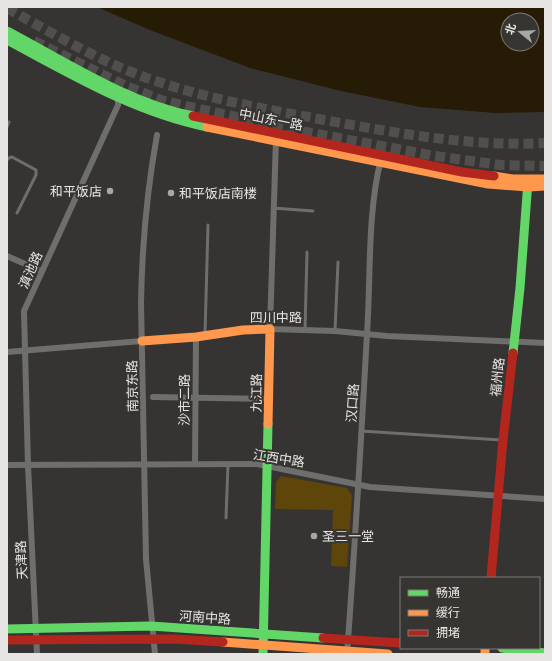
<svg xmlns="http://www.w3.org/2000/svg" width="552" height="661" font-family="Barlow,'Noto Sans SC',sans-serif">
<rect width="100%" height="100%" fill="#363432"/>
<path fill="#5e4509" d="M 281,476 L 347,488 L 352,495 L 347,567 L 331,566 L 333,510 L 275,509 L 276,482 Z"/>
<path fill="#261b04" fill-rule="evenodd" d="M 97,7 L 545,7 L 545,112 L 496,113 L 420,107 L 341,91 L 250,68 L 150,30 ZM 508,20 L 532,20 L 532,44 L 508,44 Z"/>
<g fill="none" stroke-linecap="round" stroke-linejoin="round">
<g stroke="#514f4d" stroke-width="10" stroke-dasharray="10 5" stroke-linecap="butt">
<path d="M 7,8 C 44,29 81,50 119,67 C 184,95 255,107 324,120 C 397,133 470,147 545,143"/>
<path d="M 34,41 L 124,85 L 161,100 L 186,106 L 301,131 L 435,156 L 500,165 L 545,166"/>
</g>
<g stroke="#6e6e6d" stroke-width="3">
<path d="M 7,127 L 9,122"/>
<path d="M 7,160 L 9,158 L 12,157 L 36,170 L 36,175 L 17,213"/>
<path d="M 273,208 L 313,211"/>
<path d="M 305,330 L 307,252"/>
<path d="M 335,331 L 338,262"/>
<path d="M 205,335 L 208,225"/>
<path d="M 361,431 L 501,440"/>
<path d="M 226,518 L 228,464"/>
</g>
<g stroke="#6e6e6d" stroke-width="6">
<path d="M 276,138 L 270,329 L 335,331 L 387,336 L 545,343"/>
<path d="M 7,256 L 41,271"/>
<path d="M 7,352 L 142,341"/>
<path d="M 153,397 L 268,399"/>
<path d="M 195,464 L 196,337"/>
<path d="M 7,465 L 257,464 L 370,487 L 545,499"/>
<path d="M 37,654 L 28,465 L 24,311 L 118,105 L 118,98"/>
<path d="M 155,654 L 146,559 L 141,303 C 142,247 147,190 157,135"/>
<path d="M 347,654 C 355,547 361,441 367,334 C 371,277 367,214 381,159"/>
</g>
<g stroke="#63d668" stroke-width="9">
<path d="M 7,31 C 66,62 128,103 193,116"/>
<path d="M 7,40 C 71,74 134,112 207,127"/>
<path d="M 513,353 L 520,288 L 528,181"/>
<path d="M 7,629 L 151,626 L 323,638"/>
<path d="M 502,648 L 545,653"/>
<path d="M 263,654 L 268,424"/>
</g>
<g stroke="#ff974d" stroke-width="9">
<path d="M 207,127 L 488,184 L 528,187 L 545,186"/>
<path d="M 494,176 L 513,179 L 545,179"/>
<path d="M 142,341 L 196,337 L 243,330 L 270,329 L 268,424"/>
<path d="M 223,642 L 388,654"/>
<path d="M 485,648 L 485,654"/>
</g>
<g stroke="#b3261e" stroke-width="9">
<path d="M 193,116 L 462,172 L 494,176"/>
<path d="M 491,578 L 503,440 L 513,353"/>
<path d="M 323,638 L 401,643"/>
<path d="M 7,640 L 174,639 L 223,642"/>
</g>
</g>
<g fill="#a9a7a5" stroke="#373531" stroke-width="1.5">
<circle cx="110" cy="191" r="4"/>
<circle cx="171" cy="193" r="4"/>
<circle cx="314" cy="536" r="4"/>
</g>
<g text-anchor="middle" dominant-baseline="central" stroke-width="4" stroke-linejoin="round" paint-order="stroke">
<g font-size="13" fill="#e7e5e3" stroke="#373531">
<text transform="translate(271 119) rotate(11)">中山东一路</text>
<text transform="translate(30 270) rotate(-66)">滇池路</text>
<text x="276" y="317">四川中路</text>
<text transform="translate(497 377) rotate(-84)">福州路</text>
<text transform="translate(132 386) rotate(-91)">南京东路</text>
<text transform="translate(256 393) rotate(-89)">九江路</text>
<text transform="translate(184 400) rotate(-90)">沙市二路</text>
<text transform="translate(352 403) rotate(-86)">汉口路</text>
<text transform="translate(279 458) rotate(9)">江西中路</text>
<text transform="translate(21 560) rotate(-93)">天津路</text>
<text transform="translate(205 617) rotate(4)">河南中路</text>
</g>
<g font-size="13" fill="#e7e5e3" stroke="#373531" text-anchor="start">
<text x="102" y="191" text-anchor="end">和平饭店</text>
<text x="179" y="193">和平饭店南楼</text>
<text x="322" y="536">圣三一堂</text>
</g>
</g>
<rect width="552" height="661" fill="none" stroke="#e7e5e3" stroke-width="16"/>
<rect x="400" y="577" width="140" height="72" fill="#373531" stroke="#7d7b78"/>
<rect x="408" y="590" width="20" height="6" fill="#63d668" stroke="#7d7b78"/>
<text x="436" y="597" font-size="12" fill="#e7e5e3">畅通</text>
<rect x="408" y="610" width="20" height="6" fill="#ff974d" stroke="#7d7b78"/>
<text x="436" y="617" font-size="12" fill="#e7e5e3">缓行</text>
<rect x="408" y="630" width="20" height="6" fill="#b3261e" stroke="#7d7b78"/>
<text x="436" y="637" font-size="12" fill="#e7e5e3">拥堵</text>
<g transform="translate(520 32) rotate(288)"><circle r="19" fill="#373531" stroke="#7d7b78"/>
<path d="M0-3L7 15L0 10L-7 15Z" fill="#a9a7a5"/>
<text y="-6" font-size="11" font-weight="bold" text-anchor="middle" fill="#e7e5e3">北</text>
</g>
</svg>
